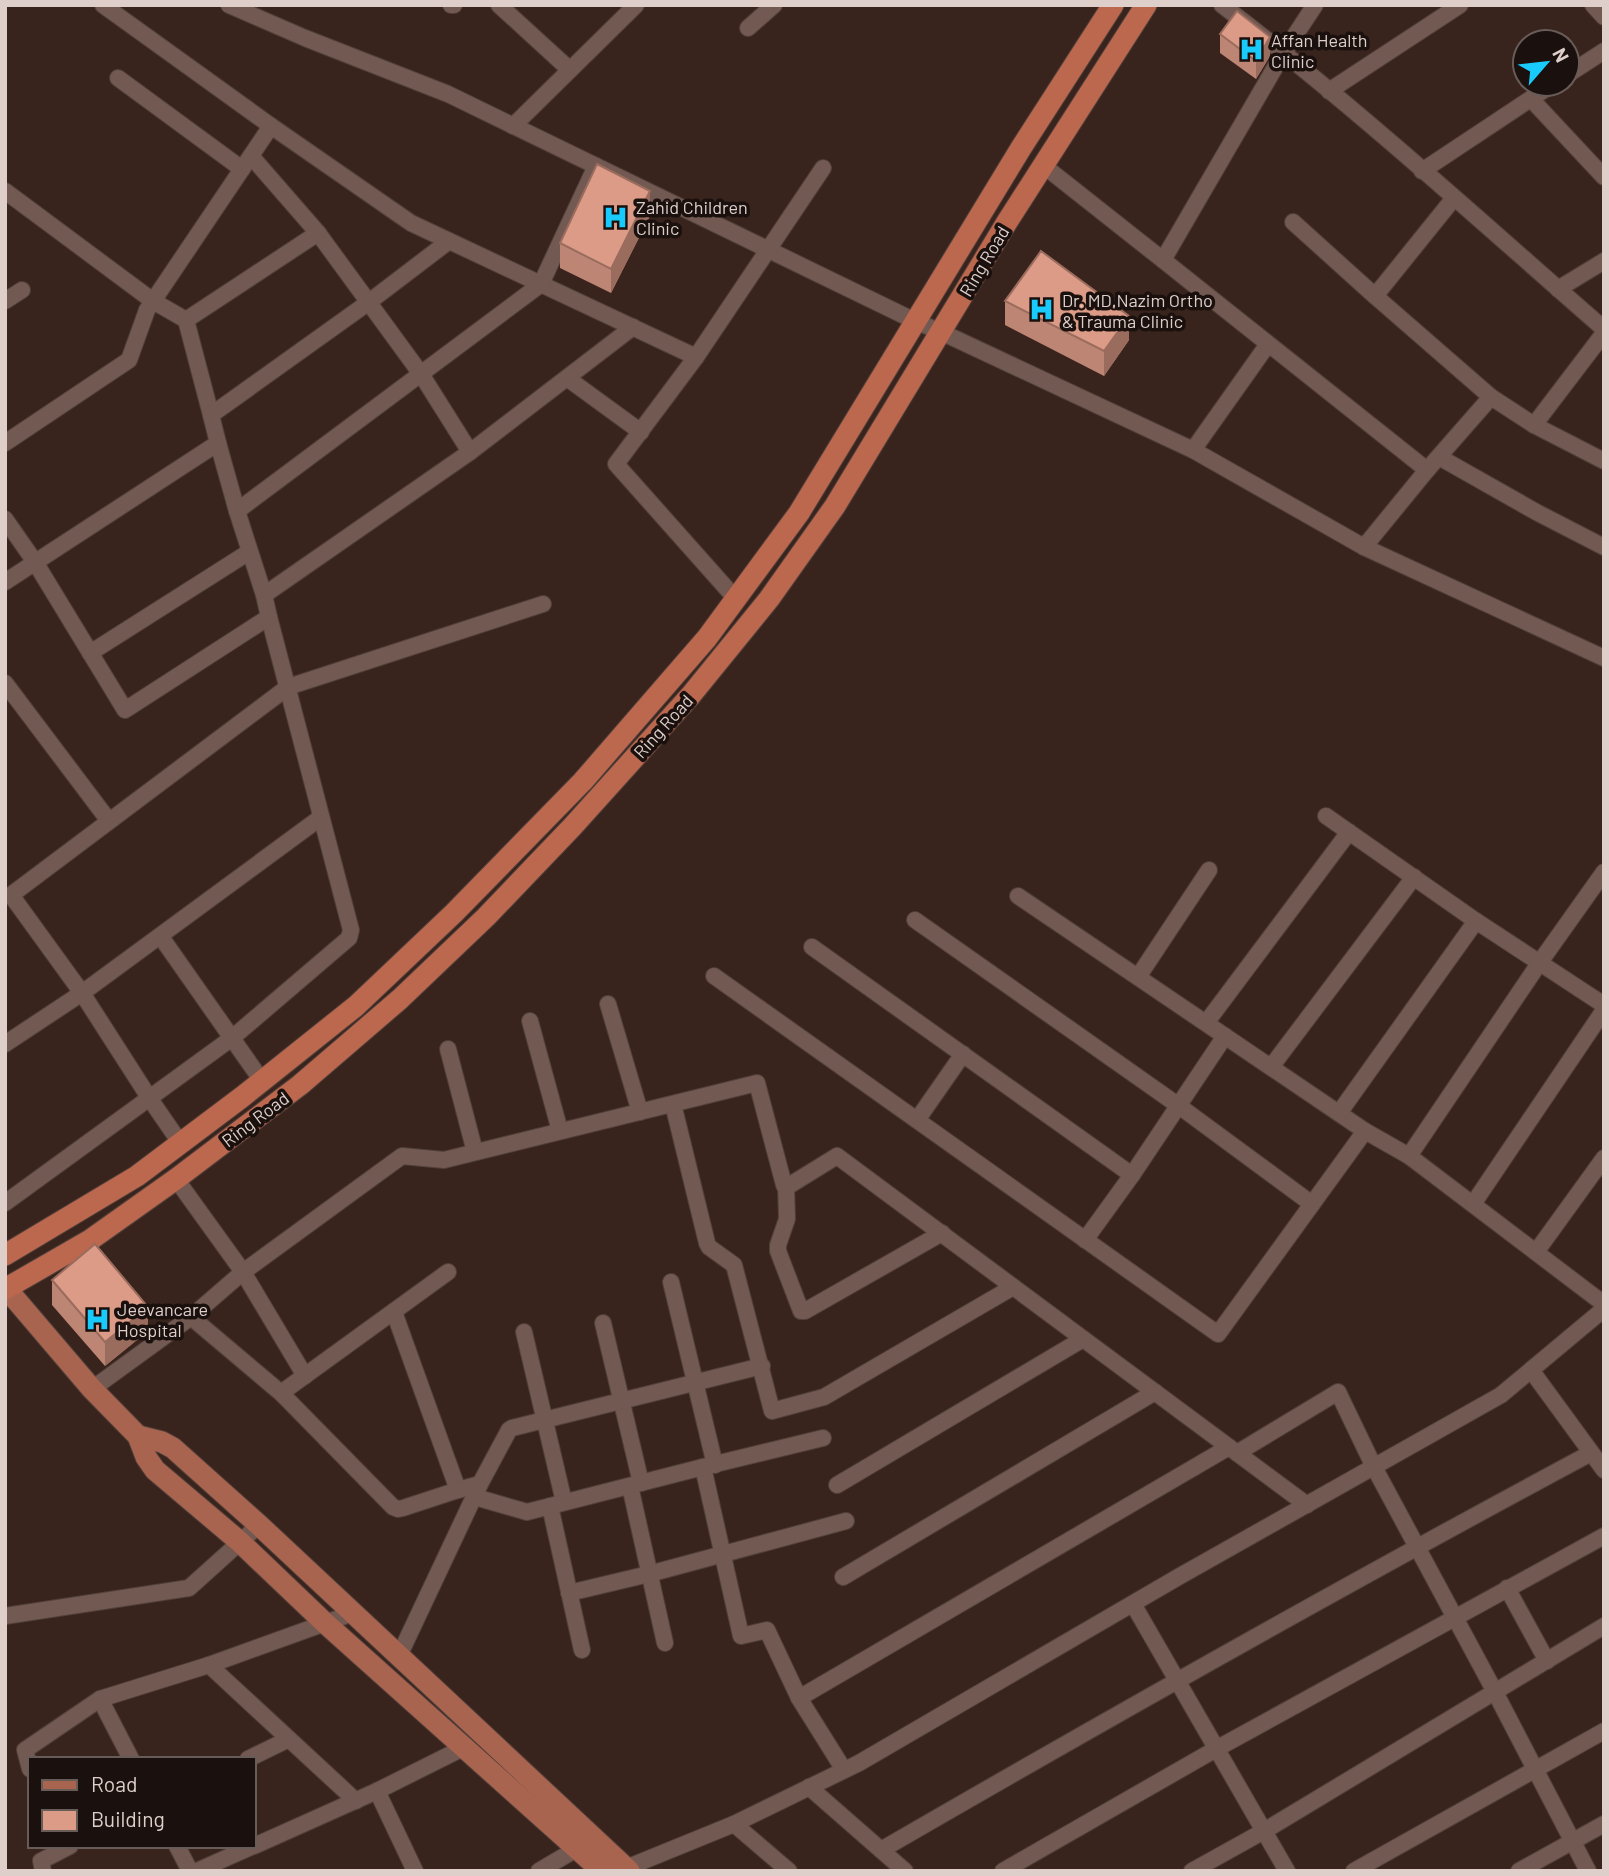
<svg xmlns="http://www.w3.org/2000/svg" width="1609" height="1876" font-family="Barlow,sans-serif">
<rect width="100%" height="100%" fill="#39241d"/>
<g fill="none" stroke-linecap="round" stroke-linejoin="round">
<defs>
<g id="minor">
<path d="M 229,5 L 305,38 L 448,94 L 915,321 L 941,332 L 1193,450 L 1364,547 L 1604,658"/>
<path d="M 451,5 L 454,5"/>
<path d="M 499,5 L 570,70"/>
<path d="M 1222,5 C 1355,106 1478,219 1604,329"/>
<path d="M 1593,5 L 1604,17"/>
<path d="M 748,28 L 774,5"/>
<path d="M 1567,75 L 1604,51"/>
<path d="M 118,78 L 242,169"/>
<path d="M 1329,91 L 1460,5"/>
<path d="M 1531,99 L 1604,177"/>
<path d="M 271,126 L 411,223 L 696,357 L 823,168"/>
<path d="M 513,126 L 636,5"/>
<path d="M 251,156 L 318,233 L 421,374 L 470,452 L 633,327"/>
<path d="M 1044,166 L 1163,260 L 1284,52 L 1315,5"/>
<path d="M 1422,171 L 1553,84"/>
<path d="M 5,191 L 153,301 L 186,320"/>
<path d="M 1293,222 L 1375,296"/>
<path d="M 1163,260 L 1427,470 L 1364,547"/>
<path d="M 1558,289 L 1604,261"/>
<path d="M 5,301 L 22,290"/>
<path d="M 696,357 L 616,464 L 736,599"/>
<path d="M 567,378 L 641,432"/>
<path d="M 1491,397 L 1534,425 L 1604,461"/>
<path d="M 211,415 L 186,320 L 318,233"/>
<path d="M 1534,425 L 1604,333"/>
<path d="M 5,443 L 129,360 L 147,310 L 271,126 L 103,5"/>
<path d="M 1193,450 L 1268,344"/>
<path d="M 1439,457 L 1538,513 L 1604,547"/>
<path d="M 1427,470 L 1491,397 L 1375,296 L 1454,198"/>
<path d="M 237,511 L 541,284 L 596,166"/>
<path d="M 5,519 L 35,562 L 125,710 L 269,617 L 264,595 L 237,511 L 218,443"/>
<path d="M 5,582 L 218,443 L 211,415 L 369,302 L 449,241"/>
<path d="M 264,595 L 470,452"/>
<path d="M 90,653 L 249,552"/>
<path d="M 5,683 L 109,821"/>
<path d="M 1326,816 L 1476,921 L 1604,1005"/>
<path d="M 1018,896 L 1365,1131 L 1409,1156 L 1540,962 L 1604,872"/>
<path d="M 915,920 L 1179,1106 L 1312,1204"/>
<path d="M 161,937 L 262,1081"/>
<path d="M 812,947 L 1132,1175 L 1085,1240"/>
<path d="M 714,976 L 1218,1334 L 1365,1131"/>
<path d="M 1138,977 L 1209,870"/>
<path d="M 608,1004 L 640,1112"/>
<path d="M 530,1021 L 560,1131"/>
<path d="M 1206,1023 L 1349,832"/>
<path d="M 5,1044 L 82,993 L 320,818"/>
<path d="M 448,1049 L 475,1152"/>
<path d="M 1271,1067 L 1414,877"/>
<path d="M 673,1104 L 707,1243 L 709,1247 L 734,1265 L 772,1411 L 824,1397 L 1013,1287"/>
<path d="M 1339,1113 L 1476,921"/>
<path d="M 917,1120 L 963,1054"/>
<path d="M 181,1144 L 150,1099 L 82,993 L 11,895 L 288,687 L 543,604"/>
<path d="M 1409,1156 L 1604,1304"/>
<path d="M 1132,1175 L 1225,1036"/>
<path d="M 176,1179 L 243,1272 L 305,1376"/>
<path d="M 786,1185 L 787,1219 L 778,1245 L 778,1251 L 801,1311 L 805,1311 L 942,1233"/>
<path d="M 5,1203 L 232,1038 L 349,938 L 351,930 L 269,617"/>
<path d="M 1473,1204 L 1604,1010"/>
<path d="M 1536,1252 L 1604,1158"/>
<path d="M 671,1282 L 715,1465"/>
<path d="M 394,1312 L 458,1490"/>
<path d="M 191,1317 L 281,1393 L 393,1507 L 398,1509 L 403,1508 L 458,1490 L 480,1484"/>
<path d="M 603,1323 L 641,1483"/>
<path d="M 524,1332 L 564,1502"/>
<path d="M 1531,1370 L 1604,1470"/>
<path d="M 92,1389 L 191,1317 L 243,1272 L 402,1156 L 444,1160 L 757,1083 L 784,1185 L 790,1185 L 837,1156 L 1307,1505"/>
<path d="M 281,1393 L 448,1272"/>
<path d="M 823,1438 L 703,1467 L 741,1636 L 767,1630 L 799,1698 L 844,1770"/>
<path d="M 1237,1453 L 1338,1392 L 1374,1467 L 1495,1692 L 1588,1871"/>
<path d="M 837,1485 L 1083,1339"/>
<path d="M 630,1486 L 665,1643"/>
<path d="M 475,1497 L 527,1512 L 703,1467"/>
<path d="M 550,1506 L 582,1650"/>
<path d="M 843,1577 L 1155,1392"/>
<path d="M 1507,1588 L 1547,1661"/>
<path d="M 569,1593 L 649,1574 L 846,1521"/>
<path d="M 1133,1604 L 1287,1871"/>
<path d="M 5,1616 L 189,1588 L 259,1525"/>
<path d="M 399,1656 L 480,1484 L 509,1430 L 512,1428 L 762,1366"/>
<path d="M 209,1665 L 356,1801"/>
<path d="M 799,1698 L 1229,1447"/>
<path d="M 131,1759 L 100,1699 L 209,1665 L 353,1613"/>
<path d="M 248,1759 L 289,1739"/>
<path d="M 30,1769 L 25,1750 L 100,1699"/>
<path d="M 809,1787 L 905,1871"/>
<path d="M 377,1791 L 415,1871"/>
<path d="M 734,1824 L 789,1871"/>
<path d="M 177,1846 L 190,1871"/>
<path d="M 254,1846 L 377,1791 L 465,1747"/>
<path d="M 881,1850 C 1116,1714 1352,1581 1591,1453"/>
<path d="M 626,1868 L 734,1824 L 859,1763 L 1180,1576 L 1501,1395 L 1604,1309"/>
<path d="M 43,1871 L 41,1861 L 70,1846"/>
<path d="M 197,1871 L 253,1846"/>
<path d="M 539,1871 L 578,1848"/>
<path d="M 1003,1871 L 1216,1749 L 1604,1536"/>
<path d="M 1192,1871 L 1264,1831 L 1604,1626"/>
<path d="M 1354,1871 L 1604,1731"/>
<path d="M 1519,1871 L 1604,1824"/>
</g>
<g id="primary">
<path d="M 5,1287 L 92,1389 L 138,1436 L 146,1457 L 155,1470 L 240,1542 L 325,1623 L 602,1871"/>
<path d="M 138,1436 L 162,1442 L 173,1448 L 259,1525 L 629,1871"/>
</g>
<g id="trunk">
<path d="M 5,1255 L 137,1176 L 242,1097 L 356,1006 L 454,913 L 583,781 L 707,638 L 799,513 L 1021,148 L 1113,5"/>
<path d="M 5,1289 L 90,1240 L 176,1179 L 300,1085 L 400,999 L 486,917 L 573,826 L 691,695 L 769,599 L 835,506 L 1007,222 L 1146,5"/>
</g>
</defs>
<use href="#minor" stroke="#513f3a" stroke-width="18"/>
<use href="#primary" stroke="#513f3a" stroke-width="23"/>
<use href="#trunk" stroke="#513f3a" stroke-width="23"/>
<use href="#minor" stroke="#725951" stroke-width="16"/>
<use href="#primary" stroke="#a9644f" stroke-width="21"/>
<use href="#trunk" stroke="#bc684e" stroke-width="21"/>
</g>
<g fill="#bd8574">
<path d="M 1220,34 L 1270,56 L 1256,79 L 1220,53 Z"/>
<path d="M 650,216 L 611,293 L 560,268 L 560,243 Z"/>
<path d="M 1005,301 L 1129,340 L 1104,376 L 1005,325 Z"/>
<path d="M 52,1280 L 148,1331 L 105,1366 L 52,1305 Z"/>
</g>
<g fill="#9a6c5e">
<path d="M 1270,37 L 1270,56 L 1256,79 L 1256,61 Z"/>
<path d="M 650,191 L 650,216 L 611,293 L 611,269 Z"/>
<path d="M 1129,316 L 1129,340 L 1104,376 L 1104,351 Z"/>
<path d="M 148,1307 L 148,1331 L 105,1366 L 105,1342 Z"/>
</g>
<g fill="#dc9b87" stroke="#9a6c5e" stroke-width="2">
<path d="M 1237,11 L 1270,37 L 1256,61 L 1220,34 Z"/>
<path d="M 597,164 L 650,191 L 611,269 L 560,243 Z"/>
<path d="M 1041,251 L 1129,316 L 1104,351 L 1005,301 Z"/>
<path d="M 95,1244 L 148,1307 L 105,1342 L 52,1280 Z"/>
</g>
<defs>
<symbol id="hospital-bare" viewBox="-9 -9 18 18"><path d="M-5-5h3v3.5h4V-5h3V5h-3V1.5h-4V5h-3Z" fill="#19cafc" stroke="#1a100d" stroke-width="2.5" paint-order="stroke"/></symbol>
</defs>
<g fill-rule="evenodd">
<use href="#hospital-bare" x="1234" y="32" width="35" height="35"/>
<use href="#hospital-bare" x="598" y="200" width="35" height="35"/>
<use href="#hospital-bare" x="1024" y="292" width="35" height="35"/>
<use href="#hospital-bare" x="80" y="1302" width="35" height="35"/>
</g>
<g text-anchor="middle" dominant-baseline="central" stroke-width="7" stroke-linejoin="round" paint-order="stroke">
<g font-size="18" fill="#decfcb" stroke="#1a100d" text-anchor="start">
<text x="1271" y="40">Affan Health<tspan x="1271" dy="21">Clinic</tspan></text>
<text x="636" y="207">Zahid Children<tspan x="636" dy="21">Clinic</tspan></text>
<text x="1062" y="300">Dr. MD.Nazim Ortho<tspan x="1062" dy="21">&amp; Trauma Clinic</tspan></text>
<text x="117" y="1309">Jeevancare<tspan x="117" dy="21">Hospital</tspan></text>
</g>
<g font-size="18" fill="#decfcb" stroke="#1a100d">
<text transform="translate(984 261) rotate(-59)">Ring Road</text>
<text transform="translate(663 726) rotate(-48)">Ring Road</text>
<text transform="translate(255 1119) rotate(-37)">Ring Road</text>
</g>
</g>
<rect width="1609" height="1876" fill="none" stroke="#decfcb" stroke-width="14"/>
<rect x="28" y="1757" width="228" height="91" fill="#1a100d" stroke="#685c59" stroke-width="2"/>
<rect x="42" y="1780" width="35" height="10" fill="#a9644f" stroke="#685c59" stroke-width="2"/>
<text x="91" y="1792" font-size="21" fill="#decfcb">Road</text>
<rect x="42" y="1810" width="35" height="21" fill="#dc9b87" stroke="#685c59" stroke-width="2"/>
<text x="91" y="1827" font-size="21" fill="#decfcb">Building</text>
<g transform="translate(1546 63) rotate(62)"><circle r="33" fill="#1a100d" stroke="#685c59" stroke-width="2"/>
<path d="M0-5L12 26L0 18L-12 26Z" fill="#19cafc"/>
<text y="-10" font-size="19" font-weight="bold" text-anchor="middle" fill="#decfcb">N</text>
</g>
</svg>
